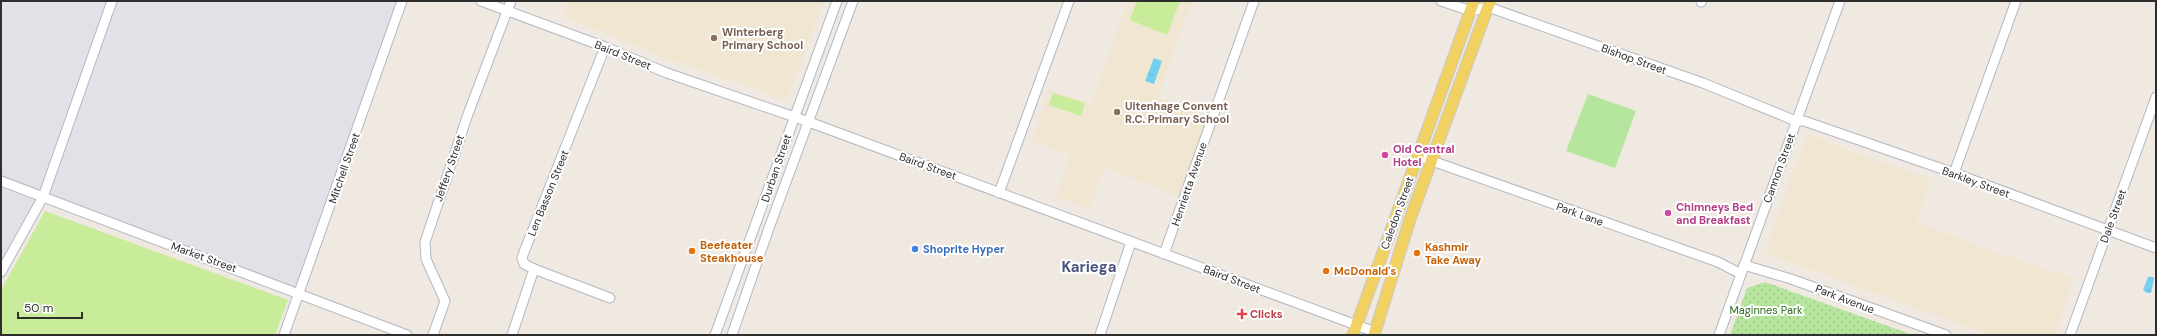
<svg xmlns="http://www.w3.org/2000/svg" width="2157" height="336" font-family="'DM Sans',sans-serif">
<defs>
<pattern id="park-dots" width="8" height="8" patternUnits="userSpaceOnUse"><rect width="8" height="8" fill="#b6e59e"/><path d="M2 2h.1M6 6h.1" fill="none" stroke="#9dc588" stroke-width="1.8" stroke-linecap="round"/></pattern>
<pattern id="water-ripples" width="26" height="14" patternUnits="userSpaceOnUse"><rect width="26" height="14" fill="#75cff0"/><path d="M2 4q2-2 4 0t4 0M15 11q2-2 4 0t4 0" fill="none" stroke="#66b2ce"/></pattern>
</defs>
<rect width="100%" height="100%" fill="#efe9e1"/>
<path fill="#e3e1e8" d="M 1,1 L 402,1 L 300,293 L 43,197 L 1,262 Z"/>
<g fill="#f0e6d1">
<path d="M 568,1 L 824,1 L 787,100 L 671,60 L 563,16 Z"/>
<path d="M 1128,1 L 1192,1 L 1158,97 L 1211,119 L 1184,199 L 1104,167 L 1090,210 L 1056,197 L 1071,155 L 1032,141 L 1049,89 L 1091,104 Z"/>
<path d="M 1807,133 L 1854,153 L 1931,179 L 1917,222 L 1981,247 L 2073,278 L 2055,335 L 1989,335 L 1765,253 Z"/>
</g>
<path fill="#b6e59e" d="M 1588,94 L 1636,111 L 1615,168 L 1566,151 Z"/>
<path fill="url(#park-dots)" d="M 1765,282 L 1913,335 L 1730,335 L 1747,288 Z"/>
<g fill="#c9ec9a">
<path d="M 1137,1 L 1180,1 L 1167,35 L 1130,20 Z"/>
<path d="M 1053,93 L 1085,103 L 1081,116 L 1049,105 Z"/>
<path d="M 45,211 L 288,300 L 275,335 L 1,335 L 1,290 Z"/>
</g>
<g fill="url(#water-ripples)">
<path d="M 1154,58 L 1162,61 L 1154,84 L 1145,81 Z"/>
<path d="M 2148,277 L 2153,277 L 2154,279 L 2151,293 L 2147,293 L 2143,290 Z"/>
</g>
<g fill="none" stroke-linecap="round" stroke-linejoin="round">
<defs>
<g id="minor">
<path d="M 481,1 L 605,47 L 667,73 L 809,122 L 1375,332"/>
<path d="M 1441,1 L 1471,11 L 1488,7 L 1703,83 L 1796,121 L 1804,121 L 1954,173 L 2156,248"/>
<path d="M 1701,2 L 1702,1"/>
<path d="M 1418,156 L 1718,262 L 1741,274"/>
<path d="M 1954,173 L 2016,1"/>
<path d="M 1,181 L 407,335"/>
<path d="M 999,193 L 1069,1"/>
<path d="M 1164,254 L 1254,1"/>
<path d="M 1744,265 L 1791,279 L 1946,335"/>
<path d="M 534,269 L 610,298"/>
<path d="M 1,272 L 43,197 L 112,1"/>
<path d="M 284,335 L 402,1"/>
<path d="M 433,335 L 445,301 L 426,259 L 425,242 L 468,114 L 511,1"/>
<path d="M 512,335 L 534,269 L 524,264 L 522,258 L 524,252 L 605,47"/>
<path d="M 715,335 L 837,1"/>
<path d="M 732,335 L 769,228 L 853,1"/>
<path d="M 1100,335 L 1131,242"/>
<path d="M 1719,335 L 1840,1"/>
<path d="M 2070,335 L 2156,97"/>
</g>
<g id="major">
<path d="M 1353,335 L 1474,1"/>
<path d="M 1374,335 L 1410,219 L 1490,1"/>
</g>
</defs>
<use href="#minor" stroke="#b4b7c1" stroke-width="11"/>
<use href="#major" stroke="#c9c9c9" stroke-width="13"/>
<use href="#minor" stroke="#fff" stroke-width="9"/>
<use href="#major" stroke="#f2d163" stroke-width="11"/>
</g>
<g fill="#8d6e63" stroke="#fff" stroke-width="1.5">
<circle cx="714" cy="38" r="4"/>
<circle cx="1117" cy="112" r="4"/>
</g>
<g fill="#d1479c" stroke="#fff" stroke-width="1.5">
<circle cx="1385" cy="155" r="4"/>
<circle cx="1668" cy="213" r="4"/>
</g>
<circle fill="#3f7fe0" stroke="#fff" stroke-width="1.5" cx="915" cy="249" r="4"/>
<g fill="#e8710a" stroke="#fff" stroke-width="1.5">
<circle cx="692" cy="251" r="4"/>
<circle cx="1417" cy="253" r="4"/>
<circle cx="1326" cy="271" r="4"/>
</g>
<path fill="#e0444e" stroke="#fff" stroke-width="1.5" d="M1240 308h4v4h4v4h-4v4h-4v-4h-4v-4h4z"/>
<g text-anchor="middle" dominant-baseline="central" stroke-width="4" stroke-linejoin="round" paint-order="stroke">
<g font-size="11" font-weight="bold" fill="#785e54" stroke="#fff" text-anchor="start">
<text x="722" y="32">Winterberg<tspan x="722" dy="13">Primary School</tspan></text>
<text x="1125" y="106">Uitenhage Convent<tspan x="1125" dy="13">R.C. Primary School</tspan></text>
</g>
<g font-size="11" fill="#2e2e2e" stroke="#fff">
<text transform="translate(623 55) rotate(22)">Baird Street</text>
<text transform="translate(1634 59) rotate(20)">Bishop Street</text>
<text transform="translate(928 166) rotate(20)">Baird Street</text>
<text transform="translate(344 168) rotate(-71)">Mitchell Street</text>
<text transform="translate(449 168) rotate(-71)">Jeffery Street</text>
<text transform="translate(776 168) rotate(-71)">Durban Street</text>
<text transform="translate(1779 168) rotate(-70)">Cannon Street</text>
<text transform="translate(1976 182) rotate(20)">Barkley Street</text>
<text transform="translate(1189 184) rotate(-71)">Henrietta Avenue</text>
<text transform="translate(548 193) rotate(-68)">Len Basson Street</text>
<text transform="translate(1397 213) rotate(-70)">Caledon Street</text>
<text transform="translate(1580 214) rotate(20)">Park Lane</text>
<text transform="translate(2113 216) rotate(-70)">Dale Street</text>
<text transform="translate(204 257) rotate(20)">Market Street</text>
<text transform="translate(1232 279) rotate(21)">Baird Street</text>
<text transform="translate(1845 299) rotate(21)">Park Avenue</text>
</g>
<g font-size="11" font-weight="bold" fill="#b23c85" stroke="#fff" text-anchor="start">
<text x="1393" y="149">Old Central<tspan x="1393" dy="13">Hotel</tspan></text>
<text x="1676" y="207">Chimneys Bed<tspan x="1676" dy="13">and Breakfast</tspan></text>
</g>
<g font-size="11" font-weight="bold" fill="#c56008" stroke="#fff" text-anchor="start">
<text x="700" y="245">Beefeater<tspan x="700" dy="13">Steakhouse</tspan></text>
<text x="1425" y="247">Kashmir<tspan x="1425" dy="13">Take Away</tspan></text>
<text x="1334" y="271">McDonald's</text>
</g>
<g font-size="11" font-weight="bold" fill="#366cbe" stroke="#fff" text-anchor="start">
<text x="923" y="249">Shoprite Hyper</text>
</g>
<g font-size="11" fill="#2c6e1b" stroke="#fff">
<text x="1766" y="310">Maginnes Park</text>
</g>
<g font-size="11" font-weight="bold" fill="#be3a42" stroke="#fff" text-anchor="start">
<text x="1250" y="314">Clicks</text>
</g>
<g font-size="15" font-weight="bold" fill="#4d5680" stroke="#fff">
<text x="1089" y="267">Kariega</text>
</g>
</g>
<rect width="2157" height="336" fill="none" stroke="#2e2e2e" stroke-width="4"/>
<path d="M18 312v6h64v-6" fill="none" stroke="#2e2e2e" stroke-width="2"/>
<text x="24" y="312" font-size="12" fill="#2e2e2e" stroke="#ffffff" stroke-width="3" paint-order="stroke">50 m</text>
</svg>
